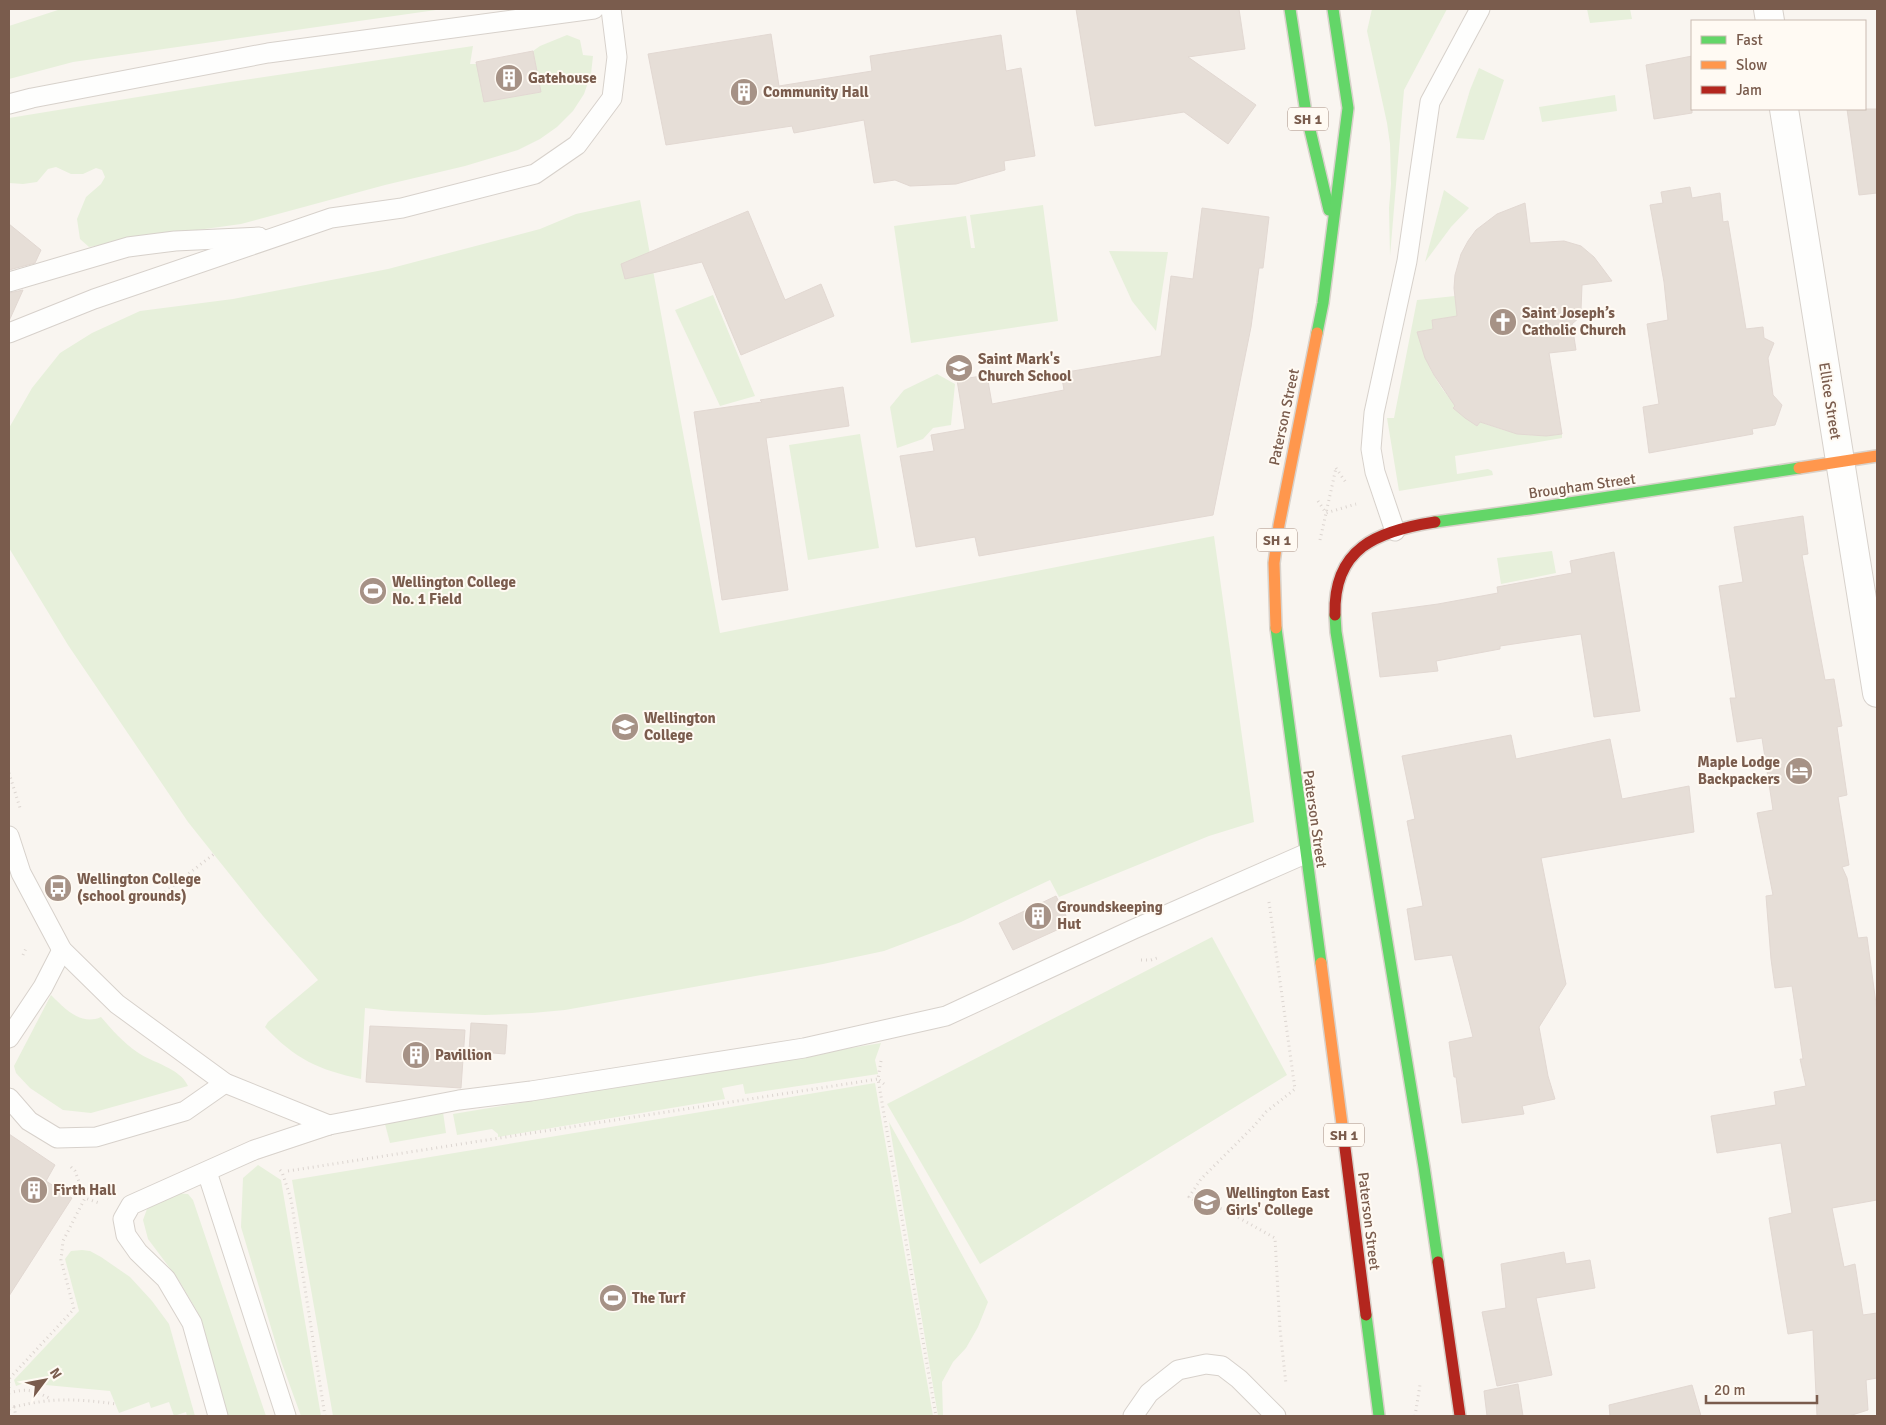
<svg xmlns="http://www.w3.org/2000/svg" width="1886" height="1425" font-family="Signika,sans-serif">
<rect width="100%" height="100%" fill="#f9f5f0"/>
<g fill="#e7f0db">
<path d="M 61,9 L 443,9 L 73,62 L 9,79 L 9,26 Z"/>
<path d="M 1372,9 L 1447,9 L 1404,90 L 1390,256 L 1389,208 L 1391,184 L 1390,144 L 1387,123 L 1367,31 Z"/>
<path d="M 1587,9 L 1630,9 L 1632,19 L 1590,23 Z"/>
<path d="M 567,35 L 580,40 L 583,55 L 593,56 L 591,74 L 584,94 L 573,111 L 557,127 L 540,139 L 518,150 L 465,166 L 385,185 L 241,224 L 139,238 L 89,247 L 80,239 L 77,219 L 86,197 L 101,184 L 105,177 L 102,170 L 96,168 L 83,174 L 71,174 L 56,167 L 48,169 L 37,182 L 23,184 L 9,183 L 9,118 L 230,82 L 473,46 L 470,64 L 477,64 L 484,102 L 541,92 L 533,51 L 540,46 Z"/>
<path d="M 1479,68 L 1504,80 L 1484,140 L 1456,138 L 1470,90 Z"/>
<path d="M 1615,95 L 1617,111 L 1542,122 L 1539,107 Z"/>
<path d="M 1444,190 L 1469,208 L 1451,227 L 1425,262 Z"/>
<path d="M 640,200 L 720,633 L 1214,536 L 1254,822 L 1209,836 L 1059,897 L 1050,880 L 961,922 L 884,951 L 823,964 L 565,1010 L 532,1013 L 485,1015 L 391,1011 L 365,1008 L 361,1079 C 319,1070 295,1059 265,1027 L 268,1022 L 318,980 L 263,916 L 188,822 L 68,645 L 9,548 L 9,428 L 32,388 L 60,353 L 92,333 L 140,311 L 233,299 L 388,269 L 540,229 L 576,214 Z"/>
<path d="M 1043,205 L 1058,321 L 911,343 L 894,226 L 966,216 L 971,248 L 975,248 L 970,215 Z"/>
<path d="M 1109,251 L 1168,252 L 1156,331 L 1132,301 Z"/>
<path d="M 713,295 L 755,396 L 720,406 L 675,310 Z"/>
<path d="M 1455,296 L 1456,301 L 1476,313 L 1432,320 L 1433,329 L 1418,332 C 1424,359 1436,385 1456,405 L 1454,408 L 1477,426 L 1480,422 C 1510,433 1530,438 1562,434 L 1562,438 L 1455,456 L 1457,474 L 1488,469 L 1492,471 L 1493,475 L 1399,491 L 1387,418 L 1394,418 L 1417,300 Z"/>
<path d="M 937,374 L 955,384 L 951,425 L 933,428 L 923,439 L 897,448 L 890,407 L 904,390 Z"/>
<path d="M 860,434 L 879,548 L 808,560 L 789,445 Z"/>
<path d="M 1552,551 L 1556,573 L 1501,584 L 1497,558 Z"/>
<path d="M 1212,937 L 1287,1075 L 980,1264 L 887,1104 Z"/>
<path d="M 51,995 C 65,1009 81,1026 101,1017 C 112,1030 123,1042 137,1052 C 153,1063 180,1068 188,1086 L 91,1113 L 63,1110 L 30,1088 L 16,1073 L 14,1066 Z"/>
<path d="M 881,1043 L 875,1060 L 878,1074 L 745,1094 L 743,1084 L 722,1088 L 725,1099 L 498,1137 L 498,1134 L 492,1129 L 457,1135 L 453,1114 Z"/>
<path d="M 875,1083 L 933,1416 L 333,1416 L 292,1180 Z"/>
<path d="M 443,1112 L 446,1133 L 390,1143 L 385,1124 Z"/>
<path d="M 889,1122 L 988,1302 L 978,1327 L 966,1348 L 953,1362 L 942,1382 L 943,1416 L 938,1416 Z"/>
<path d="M 258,1165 L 281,1180 L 321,1416 L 301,1416 L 281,1361 L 241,1227 L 243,1178 Z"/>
<path d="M 173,1193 L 188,1194 L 193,1200 L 266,1416 L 226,1416 L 206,1336 L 197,1311 L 178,1279 L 148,1239 L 143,1220 L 147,1209 L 158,1201 Z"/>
<path d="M 82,1250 L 90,1251 L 101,1257 L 130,1277 L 152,1301 L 169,1324 L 195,1416 L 187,1416 L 186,1412 L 174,1416 L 169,1402 L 151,1408 L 149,1402 L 119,1413 L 110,1391 L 24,1383 L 16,1386 L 14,1380 L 79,1311 L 65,1259 L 71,1251 Z"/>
</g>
<g fill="#e6ded7" stroke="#e2d8d2">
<path d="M 1076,9 L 1239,9 L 1245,49 L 1188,57 L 1256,105 L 1228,144 L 1184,112 L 1095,126 Z"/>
<path d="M 771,34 L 779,86 L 872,71 L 870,56 L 1001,35 L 1006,71 L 1021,68 L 1035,156 L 1004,161 L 1005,170 L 956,184 L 910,186 L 895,180 L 874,183 L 864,120 L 794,133 L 792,126 L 666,145 L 648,54 Z"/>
<path d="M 533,51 L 541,92 L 484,102 L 476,62 Z"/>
<path d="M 1692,56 L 1692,113 L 1654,119 L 1646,65 Z"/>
<path d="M 1847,109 L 1877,109 L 1877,193 L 1859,195 Z"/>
<path d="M 1690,187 L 1692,198 L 1720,193 L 1723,222 L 1728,221 L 1746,329 L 1763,327 L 1764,338 L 1774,343 L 1768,358 L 1773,395 L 1782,405 L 1775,425 L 1752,429 L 1753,434 L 1649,453 L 1643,407 L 1659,404 L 1647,324 L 1668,320 L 1664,282 L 1650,205 L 1663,203 L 1661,192 Z"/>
<path d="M 1525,203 L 1530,243 L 1564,241 L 1581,246 L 1594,257 L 1612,281 L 1582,285 L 1581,310 L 1580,317 L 1572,324 L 1576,350 L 1549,353 L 1562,434 L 1546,436 L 1517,434 L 1480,422 L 1477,426 L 1465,418 L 1453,408 L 1455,406 L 1434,375 L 1425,358 L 1417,332 L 1433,329 L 1432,320 L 1457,316 L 1454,288 L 1455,275 L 1461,254 L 1468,241 L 1476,230 L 1497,214 Z"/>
<path d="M 1202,208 L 1269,217 L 1263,268 L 1259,268 L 1251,327 L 1213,515 L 979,556 L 975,537 L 916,547 L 900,456 L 934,451 L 931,435 L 965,429 L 957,380 L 987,375 L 992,404 L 1064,390 L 1061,373 L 1161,356 L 1171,276 L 1193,279 Z"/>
<path d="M 748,211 L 785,300 L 821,284 L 834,316 L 741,355 L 702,262 L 625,279 L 621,264 Z"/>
<path d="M 9,224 L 41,250 L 35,263 L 9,270 Z"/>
<path d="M 23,290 L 9,321 L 9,293 Z"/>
<path d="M 843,387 L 849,426 L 766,438 L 788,590 L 722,600 L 694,412 L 762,402 L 760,400 Z"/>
<path d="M 1803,516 L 1808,554 L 1802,555 L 1814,622 L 1825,680 L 1834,679 L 1842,726 L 1837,727 L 1847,795 L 1838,797 L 1849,865 L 1842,867 L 1847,878 L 1858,938 L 1867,937 L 1877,1011 L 1877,1200 L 1832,1208 L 1844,1267 L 1855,1264 L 1863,1315 L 1877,1313 L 1877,1378 L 1866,1380 L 1868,1410 L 1849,1416 L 1817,1416 L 1813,1330 L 1788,1334 L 1769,1218 L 1792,1213 L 1781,1143 L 1717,1153 L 1711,1116 L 1776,1105 L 1774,1092 L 1806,1086 L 1800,1059 L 1803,1059 L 1792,986 L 1775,988 L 1771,959 L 1766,896 L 1773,895 L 1757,813 L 1773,810 L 1762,738 L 1737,742 L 1730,698 L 1736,698 L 1719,586 L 1743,582 L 1734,527 Z"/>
<path d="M 1614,552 L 1640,711 L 1594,717 L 1581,634 L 1500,646 L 1500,649 L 1436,661 L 1438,671 L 1380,677 L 1372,613 L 1438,604 L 1498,593 L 1497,587 L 1572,573 L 1570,561 Z"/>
<path d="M 1511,735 L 1516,759 L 1610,739 L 1622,799 L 1689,786 L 1694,832 L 1541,858 L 1566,984 L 1539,1027 L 1548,1076 L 1555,1099 L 1522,1106 L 1524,1114 L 1462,1123 L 1456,1077 L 1454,1077 L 1449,1042 L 1473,1037 L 1452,955 L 1415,960 L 1407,909 L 1423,906 L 1407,821 L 1415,819 L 1402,756 Z"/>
<path d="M 1056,896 L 1070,924 L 1013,950 L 999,923 Z"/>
<path d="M 471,1023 L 507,1025 L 505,1054 L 469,1051 Z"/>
<path d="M 370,1026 L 465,1030 L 461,1088 L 366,1082 Z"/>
<path d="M 9,1134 L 55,1165 L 46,1181 L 72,1198 L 9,1296 Z"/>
<path d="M 1564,1252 L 1566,1264 L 1590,1260 L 1595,1288 L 1536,1298 L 1552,1375 L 1497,1386 L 1482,1312 L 1506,1308 L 1501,1264 Z"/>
<path d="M 1518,1384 L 1523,1416 L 1487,1416 L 1484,1391 Z"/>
<path d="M 1692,1385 L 1701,1416 L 1610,1416 L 1609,1405 Z"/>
</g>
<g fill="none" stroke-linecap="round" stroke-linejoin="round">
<defs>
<g id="lane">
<path d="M 9,104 L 32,98 L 268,53 L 594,9"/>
<path d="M 9,282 L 128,247 L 175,241 L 259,237"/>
<path d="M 9,333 L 94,299 L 331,218 L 402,208 L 535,174 L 577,145 L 612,98 L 617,57 L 611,9"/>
<path d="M 1395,531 L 1375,472 L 1371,449 L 1374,413 L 1407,261 L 1430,102 L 1480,9"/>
<path d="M 9,836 L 21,873 L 62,950 L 117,1004 L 225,1083 L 329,1125"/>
<path d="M 9,1038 L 43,987 L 62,950"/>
<path d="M 9,1098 L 29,1121 L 57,1138 L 96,1137 L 185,1111 L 225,1083"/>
<path d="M 207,1172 L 286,1416"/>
<path d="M 218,1416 L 192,1323 L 166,1279 L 138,1252 L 126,1235 L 123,1219 L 131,1205 L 254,1150 L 329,1125 L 459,1100 L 531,1091 L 804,1048 L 946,1016 L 1134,929 L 1305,854"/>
<path d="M 1133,1416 L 1149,1393 L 1178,1370 L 1206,1364 L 1222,1366 L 1239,1379 L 1276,1416"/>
</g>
<g id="street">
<path d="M 1768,9 L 1770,21"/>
<path d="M 1784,109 L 1877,693"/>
</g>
<g id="fast">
<path d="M 1290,9 L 1306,113 L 1329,210"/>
<path d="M 1317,333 L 1323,303 L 1348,108 L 1333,9"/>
<path d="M 1435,522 L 1530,509 L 1799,468"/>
<path d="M 1335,615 L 1336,632 L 1424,1167 L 1438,1262"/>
<path d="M 1276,628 L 1321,963"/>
<path d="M 1366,1315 L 1379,1416"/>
</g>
<g id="slow">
<path d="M 1799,468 L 1877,456"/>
<path d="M 1276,628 L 1274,563 L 1279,525 L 1317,333"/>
<path d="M 1321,963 L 1343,1132"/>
</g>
<g id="jam">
<path d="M 1335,615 C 1333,548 1377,531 1435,522"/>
<path d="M 1343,1132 L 1366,1315"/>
<path d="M 1438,1262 L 1460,1416"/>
</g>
</defs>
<use href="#lane" stroke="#d7d1cb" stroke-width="21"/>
<use href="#street" stroke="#d7d1cb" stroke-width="30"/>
<use href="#fast" stroke="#d9d2cb" stroke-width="14"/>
<use href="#slow" stroke="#d9d2cb" stroke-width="14"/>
<use href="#jam" stroke="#d9d2cb" stroke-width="14"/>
<g stroke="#dcd5d0" stroke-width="3" stroke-dasharray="1 4" stroke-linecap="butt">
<path d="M 1336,468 L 1347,484"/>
<path d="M 1318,501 L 1326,513 L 1356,504"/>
<path d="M 1320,540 L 1336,468"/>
<path d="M 9,773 L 21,811"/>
<path d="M 165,892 L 214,854"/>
<path d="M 1269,902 L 1295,1089 L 1266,1112 L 1253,1127 L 1201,1179 L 1189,1197 L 1201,1205 L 1223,1209 L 1275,1238 L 1280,1329 L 1286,1384"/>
<path d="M 23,955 L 27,946"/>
<path d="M 1141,960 L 1151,960 L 1160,957"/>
<path d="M 881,1061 L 878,1079 L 884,1084"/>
<path d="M 71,1167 L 75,1171 L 85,1198"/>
<path d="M 280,1170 L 282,1172 L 291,1199 L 325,1416"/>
<path d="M 288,1171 L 878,1079 L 936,1416"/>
<path d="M 9,1388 L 9,1379 L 74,1309 L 61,1260 L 63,1241 L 85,1198 L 99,1203"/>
<path d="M 9,1393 C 28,1388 33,1390 51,1399"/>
<path d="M 14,1407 C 54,1397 77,1399 117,1404"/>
<path d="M 9,1409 L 14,1407 L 16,1416"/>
<path d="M 1415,1416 L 1420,1385"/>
</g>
<use href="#lane" stroke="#fefefd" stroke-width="19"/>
<use href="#street" stroke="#fefefd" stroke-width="28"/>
<use href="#fast" stroke="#63d668" stroke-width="11"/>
<use href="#slow" stroke="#ff974d" stroke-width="11"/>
<use href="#jam" stroke="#b3261e" stroke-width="11"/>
</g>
<defs>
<symbol id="building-disc" viewBox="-11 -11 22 22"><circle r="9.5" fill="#a69286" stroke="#fffaf3"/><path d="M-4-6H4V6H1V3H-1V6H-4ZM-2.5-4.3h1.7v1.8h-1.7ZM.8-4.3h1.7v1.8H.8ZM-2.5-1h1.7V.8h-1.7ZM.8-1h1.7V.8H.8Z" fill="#fff"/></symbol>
<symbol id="church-disc" viewBox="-11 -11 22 22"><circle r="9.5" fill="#a69286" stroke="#fffaf3"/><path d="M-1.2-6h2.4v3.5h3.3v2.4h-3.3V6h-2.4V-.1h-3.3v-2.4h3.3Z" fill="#fff"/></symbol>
<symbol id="school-disc" viewBox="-11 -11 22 22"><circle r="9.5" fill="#a69286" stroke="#fffaf3"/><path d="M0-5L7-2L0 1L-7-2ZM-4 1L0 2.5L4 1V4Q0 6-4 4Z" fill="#fff"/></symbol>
<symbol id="stadium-disc" viewBox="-11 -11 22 22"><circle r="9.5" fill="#a69286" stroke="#fffaf3"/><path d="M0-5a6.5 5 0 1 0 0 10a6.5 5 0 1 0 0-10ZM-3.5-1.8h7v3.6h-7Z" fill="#fff"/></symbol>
<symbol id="hotel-disc" viewBox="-11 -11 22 22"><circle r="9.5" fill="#a69286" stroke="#fffaf3"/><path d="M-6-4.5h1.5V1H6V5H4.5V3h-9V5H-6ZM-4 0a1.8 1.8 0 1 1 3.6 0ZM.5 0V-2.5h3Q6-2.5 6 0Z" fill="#fff"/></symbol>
<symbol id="bus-disc" viewBox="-11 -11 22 22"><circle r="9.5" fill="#a69286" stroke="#fffaf3"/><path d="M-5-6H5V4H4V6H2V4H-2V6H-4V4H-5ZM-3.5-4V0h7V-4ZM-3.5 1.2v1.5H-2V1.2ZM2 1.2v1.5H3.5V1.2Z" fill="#fff"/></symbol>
</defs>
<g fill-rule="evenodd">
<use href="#building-disc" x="493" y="62" width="32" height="32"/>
<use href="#building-disc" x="728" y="76" width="32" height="32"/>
<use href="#church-disc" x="1487" y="306" width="32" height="32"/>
<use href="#school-disc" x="943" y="352" width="32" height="32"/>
<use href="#stadium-disc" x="357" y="575" width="32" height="32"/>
<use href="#school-disc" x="609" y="711" width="32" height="32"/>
<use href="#hotel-disc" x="1783" y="755" width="32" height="32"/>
<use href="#bus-disc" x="42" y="872" width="32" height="32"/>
<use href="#building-disc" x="1022" y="900" width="32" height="32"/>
<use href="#building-disc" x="400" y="1039" width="32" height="32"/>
<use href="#building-disc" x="18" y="1174" width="32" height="32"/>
<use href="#school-disc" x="1191" y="1186" width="32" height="32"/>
<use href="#stadium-disc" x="597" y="1282" width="32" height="32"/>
</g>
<g text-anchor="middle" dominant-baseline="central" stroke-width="4" stroke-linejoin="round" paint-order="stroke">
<g fill="#fffaf3" stroke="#a28b7f" stroke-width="1">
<rect x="1288" y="107.5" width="40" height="23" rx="4"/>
<rect x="1257" y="528.5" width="40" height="23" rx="4"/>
<rect x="1324" y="1123.5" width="40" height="23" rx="4"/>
</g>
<g font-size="14" font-weight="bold" fill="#7a5c4d">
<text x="1308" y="119">SH 1</text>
<text x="1277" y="540">SH 1</text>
<text x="1344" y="1135">SH 1</text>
</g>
<g font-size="15" font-weight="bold" fill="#7a5c4d" stroke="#fffaf3" text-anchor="start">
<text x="528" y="78">Gatehouse</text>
<text x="763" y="92">Community Hall</text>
<text x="1522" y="313">Saint Joseph’s<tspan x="1522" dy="17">Catholic Church</tspan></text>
<text x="978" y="359">Saint Mark's<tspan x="978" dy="17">Church School</tspan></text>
<text x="392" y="582">Wellington College<tspan x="392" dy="17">No. 1 Field</tspan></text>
<text x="644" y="718">Wellington<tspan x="644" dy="17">College</tspan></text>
<text x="1780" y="762" text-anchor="end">Maple Lodge<tspan x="1780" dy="17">Backpackers</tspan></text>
<text x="77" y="879">Wellington College<tspan x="77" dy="17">(school grounds)</tspan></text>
<text x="1057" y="907">Groundskeeping<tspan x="1057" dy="17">Hut</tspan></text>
<text x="435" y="1055">Pavillion</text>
<text x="53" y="1190">Firth Hall</text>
<text x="1226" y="1193">Wellington East<tspan x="1226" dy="17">Girls' College</tspan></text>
<text x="632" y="1298">The Turf</text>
</g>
<g font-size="15" fill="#7a5c4d" stroke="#fffaf3">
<text transform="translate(1830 401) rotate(81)">Ellice Street</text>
<text transform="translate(1284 417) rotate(-78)">Paterson Street</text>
<text transform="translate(1582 486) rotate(-8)">Brougham Street</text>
<text transform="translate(1315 819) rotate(82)">Paterson Street</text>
<text transform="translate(1369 1221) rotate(83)">Paterson Street</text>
</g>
</g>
<rect width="1886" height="1425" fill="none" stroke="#7a5c4d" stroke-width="20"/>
<rect x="1691" y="20" width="175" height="90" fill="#fffaf3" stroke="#cabbb1"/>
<rect x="1701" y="36" width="25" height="8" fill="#63d668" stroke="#cabbb1"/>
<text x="1736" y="45" font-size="15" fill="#7a5c4d">Fast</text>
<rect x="1701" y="61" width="25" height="8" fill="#ff974d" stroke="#cabbb1"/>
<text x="1736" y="70" font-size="15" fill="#7a5c4d">Slow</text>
<rect x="1701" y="86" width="25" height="8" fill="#b3261e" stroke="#cabbb1"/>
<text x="1736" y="95" font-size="15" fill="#7a5c4d">Jam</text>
<g transform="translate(45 1380) rotate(58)" stroke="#fffaf3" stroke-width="4" paint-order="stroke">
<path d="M0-4L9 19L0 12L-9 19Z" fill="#7a5c4d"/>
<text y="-8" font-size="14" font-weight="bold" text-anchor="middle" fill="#7a5c4d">N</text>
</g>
<path d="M1706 1395v8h111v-8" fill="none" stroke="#7a5c4d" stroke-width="2.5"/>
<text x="1714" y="1395" font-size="15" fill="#7a5c4d" stroke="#fffaf3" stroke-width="4" paint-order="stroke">20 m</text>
</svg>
